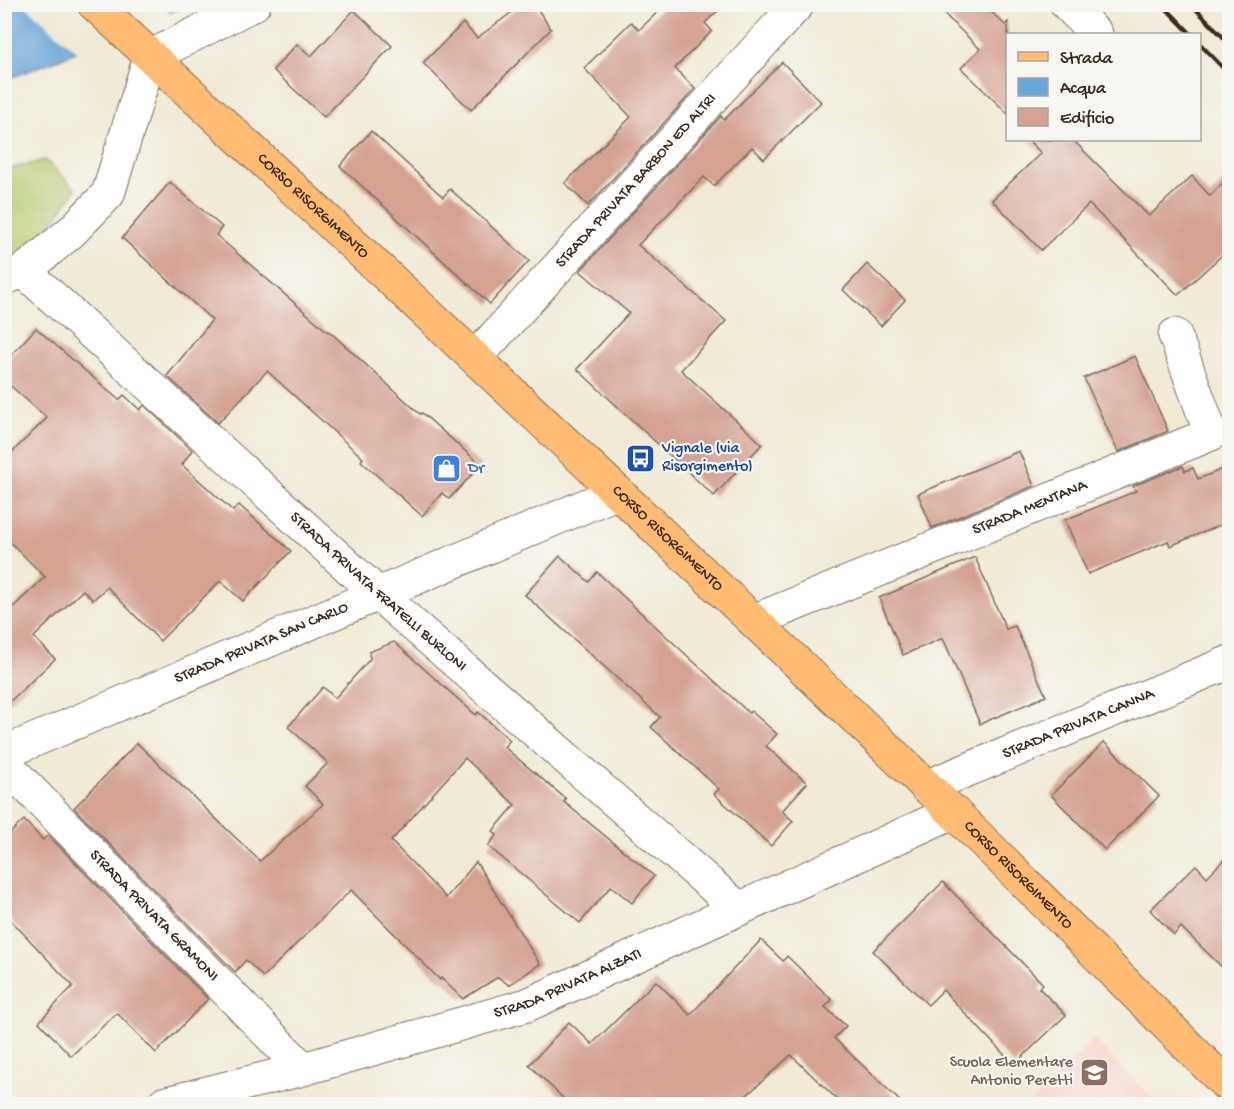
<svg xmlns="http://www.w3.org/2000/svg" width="1234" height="1109" font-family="'Gochi Hand',sans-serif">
<rect width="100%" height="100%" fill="#f6f6f2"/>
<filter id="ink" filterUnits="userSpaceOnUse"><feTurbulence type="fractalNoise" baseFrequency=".0167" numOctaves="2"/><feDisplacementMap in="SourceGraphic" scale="12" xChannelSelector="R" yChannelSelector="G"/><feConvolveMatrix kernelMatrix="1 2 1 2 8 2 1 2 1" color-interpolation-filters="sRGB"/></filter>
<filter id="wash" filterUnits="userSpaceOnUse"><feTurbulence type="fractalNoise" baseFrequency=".008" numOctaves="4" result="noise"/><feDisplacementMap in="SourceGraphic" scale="24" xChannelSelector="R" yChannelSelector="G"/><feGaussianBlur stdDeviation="1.35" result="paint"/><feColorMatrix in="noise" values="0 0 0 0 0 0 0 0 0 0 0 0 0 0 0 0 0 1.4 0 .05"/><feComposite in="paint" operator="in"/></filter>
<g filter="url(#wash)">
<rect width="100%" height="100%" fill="#f0ead6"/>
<path fill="#f7d1c7" d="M 1093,1040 L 1159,1104 L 1030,1104 Z"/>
<path fill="#b6c96c" stroke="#787a45" stroke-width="1.5" d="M 45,160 L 76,189 C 57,217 38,247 5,259 L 5,170 Z"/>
<path fill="#69a6da" stroke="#52687c" stroke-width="1.5" d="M 5,5 L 188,5 L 57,60 L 5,80 Z"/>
<path fill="#f0ead6" d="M 25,5 L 162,5 L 173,15 L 79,54 Z"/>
<g id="blocks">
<g fill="#d4a193">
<path d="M 523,4 L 534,4 L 551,29 L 471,110 L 423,63 L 463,23 L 477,38 Z"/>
<path d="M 666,4 L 725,4 L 705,23 L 712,31 L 675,68 L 695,89 L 588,206 L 565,183 L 631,117 L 584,68 L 631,22 L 639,30 Z"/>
<path d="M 934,4 L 983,4 L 1005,25 L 1008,22 L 1008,114 L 961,68 L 980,49 Z"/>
<path d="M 354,10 L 392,46 L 324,117 L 273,70 L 297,44 L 311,56 Z"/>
<path d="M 782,62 L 821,102 L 764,159 L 752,147 L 714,186 L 704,177 L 638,245 L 726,321 L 681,370 L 762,444 L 714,496 L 577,369 L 629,313 L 580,271 L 721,116 L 724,120 Z"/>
<path d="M 371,131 L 443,197 L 450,189 L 529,261 L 490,304 L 340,166 Z"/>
<path d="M 1028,140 L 1073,140 L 1149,216 L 1192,176 L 1210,196 L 1230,175 L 1230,248 L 1178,295 L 1089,204 L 1041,250 L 992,200 L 1041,153 Z"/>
<path d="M 170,182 L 222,227 L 216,235 L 328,332 L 329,331 L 420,414 L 422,413 L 481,465 L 449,499 L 442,493 L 422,516 L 361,461 L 363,458 L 267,371 L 218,423 L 167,376 L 212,320 L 122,238 Z"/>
<path d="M 867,264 L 905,300 L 881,326 L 843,290 Z"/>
<path d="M 36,328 L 119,400 L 124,395 L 140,410 L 144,405 L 192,450 L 182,465 L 233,511 L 239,505 L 291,551 L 243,601 L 220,581 L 160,641 L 107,587 L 93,600 L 83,590 L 34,637 L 55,659 L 4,707 L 4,606 L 9,611 L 45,577 L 4,536 L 4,460 L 47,418 L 4,380 L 4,363 Z"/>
<path d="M 1135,356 L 1168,431 L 1118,452 L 1084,378 Z"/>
<path d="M 1019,451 L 1034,486 L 932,528 L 918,494 Z"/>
<path d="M 1183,466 L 1185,471 L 1193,468 L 1198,479 L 1230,466 L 1230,521 L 1170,546 L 1168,541 L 1088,574 L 1065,520 L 1136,491 L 1133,486 Z"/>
<path d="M 560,556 L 589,582 L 597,572 L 749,713 L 751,711 L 777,734 L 766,746 L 807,783 L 782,811 L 793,821 L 771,846 L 714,794 L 719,789 L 651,727 L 660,717 L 525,595 Z"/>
<path d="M 975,557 L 1006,629 L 1015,626 L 1046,696 L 980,724 L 943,638 L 903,655 L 879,598 Z"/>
<path d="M 394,642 L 476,715 L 478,712 L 510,740 L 504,747 L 566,799 L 564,802 L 654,876 L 632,903 L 611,886 L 580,923 L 488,846 L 497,835 L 493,831 L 515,805 L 465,758 L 391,841 L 446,898 L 476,862 L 540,964 L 509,985 L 498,977 L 463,999 L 441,978 L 440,980 L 351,890 L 263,977 L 246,960 L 235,972 L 74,808 L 137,743 L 260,861 L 323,804 L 305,786 L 328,763 L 288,727 L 323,687 L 335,698 L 370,659 L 369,652 Z"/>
<path d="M 1104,742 L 1159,796 L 1105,850 L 1051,795 Z"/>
<path d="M 24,820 L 43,840 L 48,835 L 208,999 L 156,1053 L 117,1013 L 71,1056 L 39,1022 L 73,986 L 4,913 L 4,839 Z"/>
<path d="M 1230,853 L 1230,975 L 1181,927 L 1174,935 L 1150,910 L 1196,865 L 1207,877 Z"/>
<path d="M 943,882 L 1043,984 L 1039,988 L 1066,1015 L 1014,1065 L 943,990 L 928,1005 L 873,951 Z"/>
<path d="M 761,940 L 783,961 L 787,956 L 832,1000 L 825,1007 L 846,1026 L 834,1038 L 903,1104 L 842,1104 L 791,1055 L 737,1104 L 569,1104 L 529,1065 L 569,1022 L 592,1044 L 656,981 L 690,1015 Z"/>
</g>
</g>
</g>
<g filter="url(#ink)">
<use href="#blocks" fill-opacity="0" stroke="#7a6d5e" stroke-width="1.5"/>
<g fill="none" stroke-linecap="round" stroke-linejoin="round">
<defs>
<g id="minor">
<path d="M 1067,4 L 1096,34"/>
<path id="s1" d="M 24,271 L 378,594 L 739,909"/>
<path d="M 5,278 L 24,271 L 71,232 L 108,194 L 150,57 L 254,4"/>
<path id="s2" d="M 476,357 L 798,4"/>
<path id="s3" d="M 754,621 L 1211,434 L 1175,335"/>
<path id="s4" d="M 4,753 L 618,492"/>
<path id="s5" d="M 4,763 L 303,1069"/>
<path id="s6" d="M 926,787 L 1230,662"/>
<path id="s7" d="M 163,1104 L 303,1069 L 527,1005 L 953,812"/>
</g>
<g id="primary">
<path id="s8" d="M 94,4 C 382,270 668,537 950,809 C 1045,901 1136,995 1230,1088"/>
</g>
</defs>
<use href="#minor" stroke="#7a6d5e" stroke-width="35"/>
<use href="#primary" stroke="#7a6d5e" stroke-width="35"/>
<use href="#minor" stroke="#fff" stroke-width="33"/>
<use href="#primary" stroke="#febb71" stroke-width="33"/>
<g stroke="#3b2a1e" stroke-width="4.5">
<path d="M 1162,4 L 1191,34"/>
<path d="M 1191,4 L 1230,44"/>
<path d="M 1200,44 L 1230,75"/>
</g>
</g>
</g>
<defs>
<symbol id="bus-square" viewBox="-11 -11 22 22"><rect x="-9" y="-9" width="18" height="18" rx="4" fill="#1a4fb4" stroke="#f6f6f2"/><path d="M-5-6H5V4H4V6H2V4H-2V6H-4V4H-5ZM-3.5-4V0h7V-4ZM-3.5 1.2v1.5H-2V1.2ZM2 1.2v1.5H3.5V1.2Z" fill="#fff"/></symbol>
<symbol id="shop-square" viewBox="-11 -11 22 22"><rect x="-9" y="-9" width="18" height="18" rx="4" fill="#3f7fe0" stroke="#f6f6f2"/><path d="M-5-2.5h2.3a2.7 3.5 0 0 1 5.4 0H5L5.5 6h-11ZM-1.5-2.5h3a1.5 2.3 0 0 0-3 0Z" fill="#fff"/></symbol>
<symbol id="school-square" viewBox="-11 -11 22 22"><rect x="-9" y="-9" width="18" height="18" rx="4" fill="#8d6e63" stroke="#f6f6f2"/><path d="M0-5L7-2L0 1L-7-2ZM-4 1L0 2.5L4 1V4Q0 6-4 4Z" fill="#fff"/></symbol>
</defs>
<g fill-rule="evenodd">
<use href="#bus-square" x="624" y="442" width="33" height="33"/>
<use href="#shop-square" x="430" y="452" width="33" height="33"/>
<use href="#school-square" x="1078" y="1056" width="33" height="33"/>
</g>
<g text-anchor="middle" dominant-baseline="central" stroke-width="4.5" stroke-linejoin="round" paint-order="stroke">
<g font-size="16" fill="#3b2a1e" stroke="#f6f6f2">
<text stroke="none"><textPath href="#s2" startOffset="238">STRADA PRIVATA BARBON ED ALTRI</textPath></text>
<text stroke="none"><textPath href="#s8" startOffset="298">CORSO RISORGIMENTO</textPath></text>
<text stroke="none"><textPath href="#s3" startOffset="298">STRADA MENTANA</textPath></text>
<text stroke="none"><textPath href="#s8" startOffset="784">CORSO RISORGIMENTO</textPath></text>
<text stroke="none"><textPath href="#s1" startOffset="478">STRADA PRIVATA FRATELLI BURLONI</textPath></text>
<text stroke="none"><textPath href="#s4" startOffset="280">STRADA PRIVATA SAN CARLO</textPath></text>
<text stroke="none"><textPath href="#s6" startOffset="165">STRADA PRIVATA CANNA</textPath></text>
<text stroke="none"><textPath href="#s8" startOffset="1270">CORSO RISORGIMENTO</textPath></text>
<text stroke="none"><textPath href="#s5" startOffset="214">STRADA PRIVATA GRAMONI</textPath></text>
<text stroke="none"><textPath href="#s7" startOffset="423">STRADA PRIVATA ALZATI</textPath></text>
</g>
<g font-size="16" fill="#164399" stroke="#f6f6f2" text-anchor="start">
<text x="662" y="449">Vignale (via<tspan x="662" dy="18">Risorgimento)</tspan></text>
</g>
<g font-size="16" fill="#366cbe" stroke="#f6f6f2" text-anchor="start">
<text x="468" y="469">Dr</text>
</g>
<g font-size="16" fill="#785e54" stroke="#f6f6f2" text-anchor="end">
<text x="1073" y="1063">Scuola Elementare<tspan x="1073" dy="18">Antonio Peretti</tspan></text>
</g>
</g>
<rect width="1234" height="1109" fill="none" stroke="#f6f6f2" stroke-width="24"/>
<rect x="1006" y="33" width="195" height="108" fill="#f6f6f2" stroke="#aba49d" stroke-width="1.5"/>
<rect x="1018" y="52" width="30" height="9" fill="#febb71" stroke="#aba49d" stroke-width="1.5"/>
<text x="1060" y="63" font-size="18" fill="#3b2a1e">Strada</text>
<rect x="1018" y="78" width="30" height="18" fill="#69a6da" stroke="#aba49d" stroke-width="1.5"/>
<text x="1060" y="93" font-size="18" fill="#3b2a1e">Acqua</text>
<rect x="1018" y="108" width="30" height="18" fill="#d4a193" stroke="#aba49d" stroke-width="1.5"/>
<text x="1060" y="123" font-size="18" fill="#3b2a1e">Edificio</text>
</svg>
